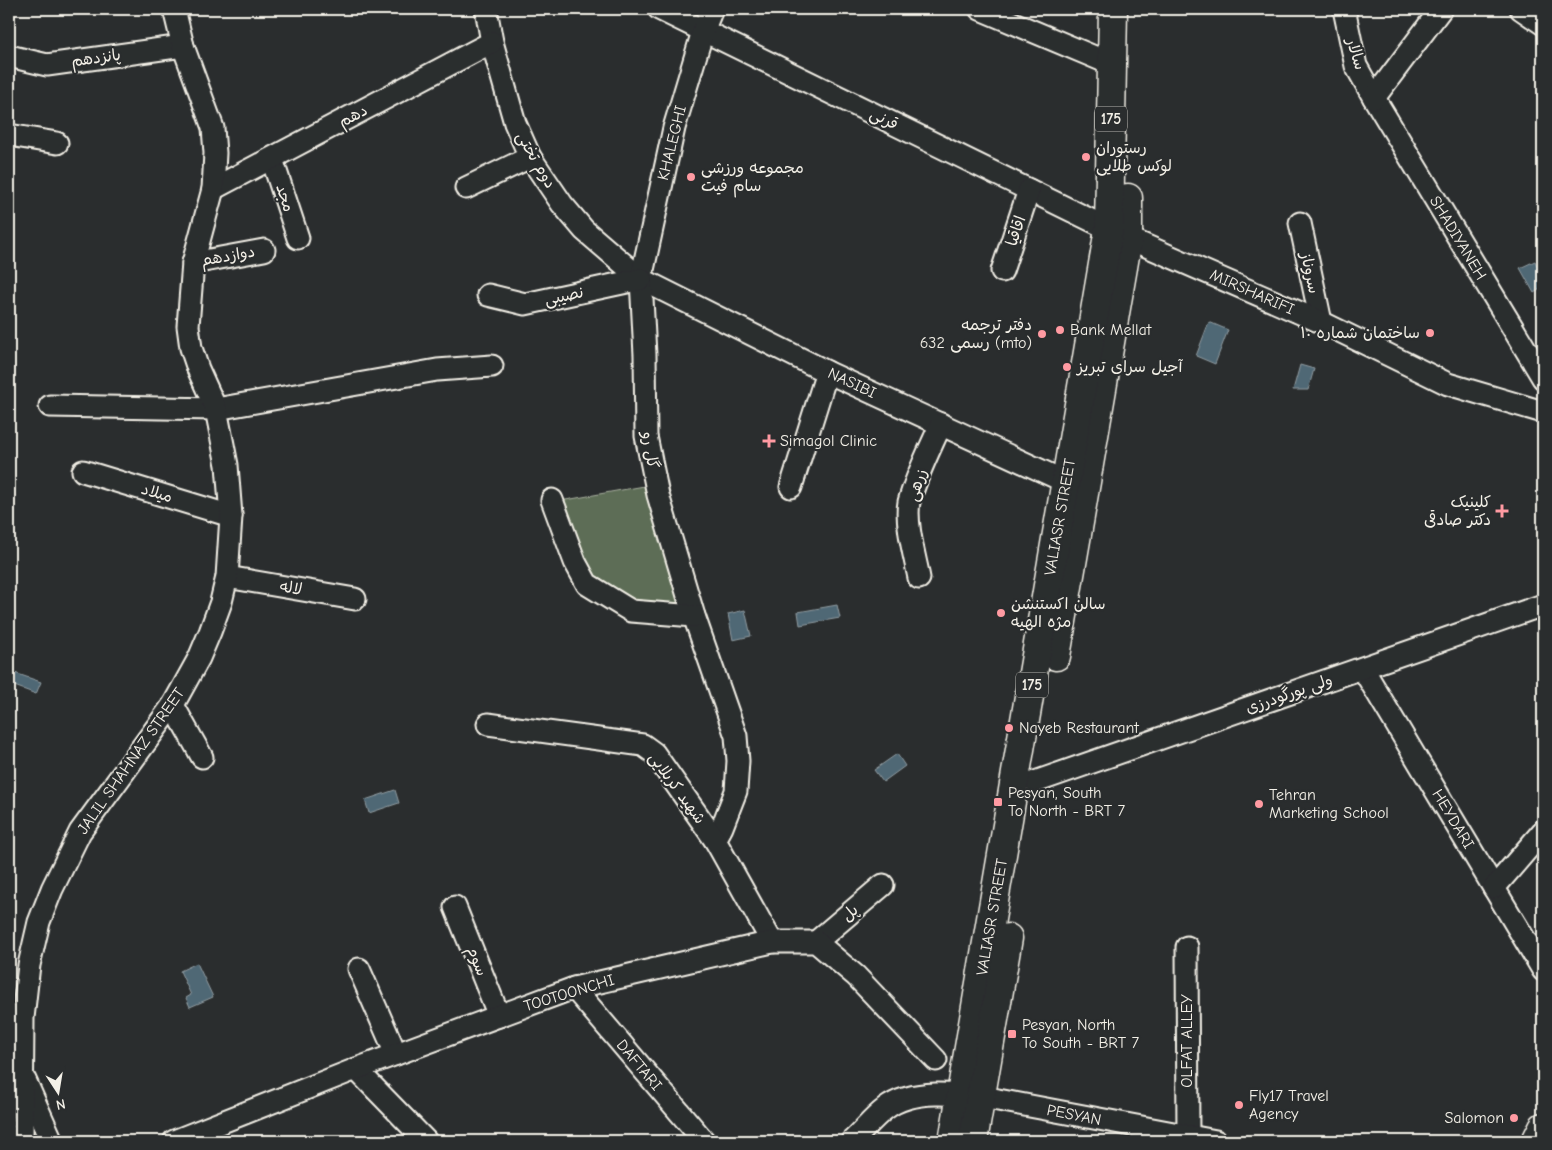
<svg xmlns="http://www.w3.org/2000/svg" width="1552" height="1150" font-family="'Comic Neue','Playpen Sans Arabic',sans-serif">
<rect width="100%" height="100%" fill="#2a2d2e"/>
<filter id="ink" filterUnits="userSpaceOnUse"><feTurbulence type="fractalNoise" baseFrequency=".02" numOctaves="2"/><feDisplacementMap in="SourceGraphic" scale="10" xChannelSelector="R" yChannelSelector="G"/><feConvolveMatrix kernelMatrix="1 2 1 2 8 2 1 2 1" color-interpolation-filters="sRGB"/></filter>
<g filter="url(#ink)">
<path fill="#5d6d56" stroke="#a8af9f" d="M 650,485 L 685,607 L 632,603 L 590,579 L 560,501 Z"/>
<g fill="#506775" stroke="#929ea3">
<path d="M 1535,261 L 1543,279 L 1543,287 L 1534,293 L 1520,268 Z"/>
<path d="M 1209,322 L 1228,330 L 1215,364 L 1196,356 Z"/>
<path d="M 1300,365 L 1314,369 L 1308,390 L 1293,390 Z"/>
<path d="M 837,605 L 840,618 L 800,625 L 798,612 Z"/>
<path d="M 745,610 L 751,636 L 733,640 L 728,614 Z"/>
<path d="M 9,671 L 41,682 L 36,694 L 9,684 Z"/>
<path d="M 897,754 L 905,766 L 883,782 L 874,770 Z"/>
<path d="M 395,790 L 399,803 L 369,813 L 365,800 Z"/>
<path d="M 197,963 L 213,997 L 190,1007 L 186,998 L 191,995 L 180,971 Z"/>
</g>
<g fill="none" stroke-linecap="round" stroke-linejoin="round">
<defs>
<g id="minor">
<path d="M 486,9 L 492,42 L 515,123 L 530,157 L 562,204 L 584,230 L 641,279 L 827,372 L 1066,482"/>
<path d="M 659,9 L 1109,229"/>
<path d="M 712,9 L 703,31 L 674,128 L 641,279 L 645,355 L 646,436 L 658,495 L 694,616 L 736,736 L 738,761 L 736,791 L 722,827 L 715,840"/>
<path d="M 980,9 L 1111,64"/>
<path d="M 1344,9 L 1356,66 L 1374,98 L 1543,378"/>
<path d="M 1521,9 L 1543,24"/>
<path d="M 9,56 L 47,65 L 183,46"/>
<path d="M 1374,98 L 1441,9"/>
<path d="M 9,135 L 57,143"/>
<path d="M 272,159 L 298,238"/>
<path d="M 466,188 L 530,157"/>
<path d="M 213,189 L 492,42"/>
<path d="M 1300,223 L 1321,322"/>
<path d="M 1128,238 L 1321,322 L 1448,384 L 1543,412"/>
<path d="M 193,263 L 264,250"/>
<path d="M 1002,271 L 1029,190"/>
<path d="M 488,295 L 525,304 L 641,279"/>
<path d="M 50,406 L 216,409 L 437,370 L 492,366"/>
<path d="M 83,471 L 231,516"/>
<path d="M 791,487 L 827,372"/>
<path d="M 552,500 L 575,562 L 587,584 L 631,611 L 694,616"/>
<path d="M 227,577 L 355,599"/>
<path d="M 919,578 C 915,557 905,523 909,502 C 916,476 930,449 941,424"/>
<path d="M 1363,669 L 1543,970"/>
<path d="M 173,705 L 202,757"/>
<path d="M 488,724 L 643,745 L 654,753 L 715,840 L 772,942"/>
<path d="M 1035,782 L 1543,605"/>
<path d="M 1494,888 L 1543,831"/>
<path d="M 455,907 L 499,1016"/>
<path d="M 816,942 L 883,885"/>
<path d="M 1187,947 L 1188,1136"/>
<path d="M 359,969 L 396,1054"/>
<path d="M 574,988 L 704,1141"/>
<path d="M 356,1069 L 426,1141"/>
<path d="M 25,1080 L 52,1141"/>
<path d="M 22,1141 L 23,1018 L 29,965 L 39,922 L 52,889 L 80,832 L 173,705 L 199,658 L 210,632 L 221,602 L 227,577 L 231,516 L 227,465 L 216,409 L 198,369 L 191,348 L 188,326 L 193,263 L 213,189 L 215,153 L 213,128 L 183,46 L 174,9"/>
<path d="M 174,1141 L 356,1069 L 574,988 L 772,942 L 816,942 L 856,976 L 936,1060"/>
<path d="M 852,1141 C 863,1131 873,1118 885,1109 C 915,1086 963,1095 998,1100 L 1216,1141"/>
</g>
<g id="major">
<path d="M 1056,656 L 1128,238 L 1128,198"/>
<path d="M 953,1141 L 1109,229 L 1113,9"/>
<path d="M 973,1141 L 1008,938"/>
<path d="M 1536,1141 L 1543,1127"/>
</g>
</defs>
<use href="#minor" stroke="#f4f1e8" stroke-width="25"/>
<use href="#major" stroke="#f4f1e8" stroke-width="31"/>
<use href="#minor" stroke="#2a2d2e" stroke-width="21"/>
<use href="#major" stroke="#2a2d2e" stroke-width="28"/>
</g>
</g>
<g fill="#ff9aa2" stroke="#2a2d2e" stroke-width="2">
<circle cx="1086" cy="157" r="5"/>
<circle cx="691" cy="177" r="5"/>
<circle cx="1060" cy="330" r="5"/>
<circle cx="1430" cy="333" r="5"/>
<circle cx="1042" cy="334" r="5"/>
<circle cx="1067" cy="367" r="5"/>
<path d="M766.5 433.5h5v5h5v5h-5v5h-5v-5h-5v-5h5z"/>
<path d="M1499.5 503.5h5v5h5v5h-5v5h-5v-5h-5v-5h5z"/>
<circle cx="1001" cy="613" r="5"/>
<circle cx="1009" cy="728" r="5"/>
<rect x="993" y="797" width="10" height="10" rx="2.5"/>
<circle cx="1259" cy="804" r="5"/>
<rect x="1007" y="1029" width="10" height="10" rx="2.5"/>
<circle cx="1239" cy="1105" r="5"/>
<circle cx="1514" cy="1118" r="5"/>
</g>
<g text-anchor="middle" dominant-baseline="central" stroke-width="4.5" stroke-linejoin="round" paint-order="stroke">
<g fill="#2a2d2e" stroke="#b7b6b0" stroke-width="1">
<rect x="1095" y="106.5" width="32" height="25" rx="4"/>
<rect x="1016" y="672.5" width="32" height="25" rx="4"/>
</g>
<g font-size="15" font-weight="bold" fill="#f4f1e8">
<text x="1111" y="119">175</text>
<text x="1032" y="685">175</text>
</g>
<g font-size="16" fill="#f4f1e8" stroke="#2a2d2e">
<text transform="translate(1356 54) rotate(73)">سالار</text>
<text transform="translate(96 58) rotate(-8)">پانزدهم</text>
<text transform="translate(353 116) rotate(-28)">دهم</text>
<text transform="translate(884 119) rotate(26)">قرنی</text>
<text transform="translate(672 143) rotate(-76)">KHALEGHI</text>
<text transform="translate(536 160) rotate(60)">دوم تختی</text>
<text transform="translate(285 198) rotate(72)">مجد</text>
<text transform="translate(1016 231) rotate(-71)">اقاقیا</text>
<text transform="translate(1458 238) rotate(59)">SHADIYANEH</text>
<text transform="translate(228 256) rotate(-10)">دوازدهم</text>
<text transform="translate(1310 273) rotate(78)">سروناز</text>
<text transform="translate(1252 292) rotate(24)">MIRSHARIFI</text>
<text transform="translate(564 296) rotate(-12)">نصیبی</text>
<text transform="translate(852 383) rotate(25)">NASIBI</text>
<text transform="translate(650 450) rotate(81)">گل رو</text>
<text transform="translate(917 485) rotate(-72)">زرهی</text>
<text transform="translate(157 493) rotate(17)">میلاد</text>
<text transform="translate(1060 517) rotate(-80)">VALIASR STREET</text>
<text transform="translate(291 588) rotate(10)">لاله</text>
<text transform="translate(1289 694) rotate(-19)">ولی پورگودرزی</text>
<text transform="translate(131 761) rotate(-55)">JALIL SHAHNAZ STREET</text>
<text transform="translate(677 788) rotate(54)">شهید کربلایی</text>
<text transform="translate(1453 819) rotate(59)">HEYDARI</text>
<text transform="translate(850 913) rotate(-40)">پل</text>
<text transform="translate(992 917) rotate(-80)">VALIASR STREET</text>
<text transform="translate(477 961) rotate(68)">سوم</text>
<text transform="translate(569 993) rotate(-17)">TOOTOONCHI</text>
<text transform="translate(1187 1041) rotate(-90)">OLFAT ALLEY</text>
<text transform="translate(639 1065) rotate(50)">DAFTARI</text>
<text transform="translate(1074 1115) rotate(11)">PESYAN</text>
</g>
<g font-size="16" fill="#f4f1e8" stroke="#2a2d2e" text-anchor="start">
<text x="1096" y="148">رستوران<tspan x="1096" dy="18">لوکس طلایی</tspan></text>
<text x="701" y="168">مجموعه ورزشی<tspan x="701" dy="18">سام فیت</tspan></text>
<text x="1032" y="325" text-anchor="end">دفتر ترجمه<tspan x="1032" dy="18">رسمی 632 (mto)</tspan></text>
<text x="1070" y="330">Bank Mellat</text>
<text x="1420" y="333" text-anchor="end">ساختمان شماره ۱۰</text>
<text x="1077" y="367">آجیل سرای تبریز</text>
<text x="780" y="441">Simagol Clinic</text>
<text x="1491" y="502" text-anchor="end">کلینیک<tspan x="1491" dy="18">دکتر صادقی</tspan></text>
<text x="1011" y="604">سالن اکستنشن<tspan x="1011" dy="18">مژه الهیه</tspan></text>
<text x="1019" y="728">Nayeb Restaurant</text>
<text x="1008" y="793">Pesyan, South<tspan x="1008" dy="18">To North - BRT 7</tspan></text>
<text x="1269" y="795">Tehran<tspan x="1269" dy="18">Marketing School</tspan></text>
<text x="1022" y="1025">Pesyan, North<tspan x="1022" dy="18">To South - BRT 7</tspan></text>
<text x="1249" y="1096">Fly17 Travel<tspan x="1249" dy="18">Agency</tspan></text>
<text x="1504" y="1118" text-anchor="end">Salomon</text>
</g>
</g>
<rect width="1552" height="1150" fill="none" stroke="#2a2d2e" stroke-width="30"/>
<rect x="15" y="15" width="1522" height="1120" fill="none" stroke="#f4f1e8" stroke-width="2" filter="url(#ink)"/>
<g transform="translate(58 1092) rotate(168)" stroke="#2a2d2e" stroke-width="4" paint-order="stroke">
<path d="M0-4L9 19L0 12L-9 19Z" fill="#f4f1e8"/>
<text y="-8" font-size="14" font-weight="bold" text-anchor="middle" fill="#f4f1e8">N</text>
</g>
</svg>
